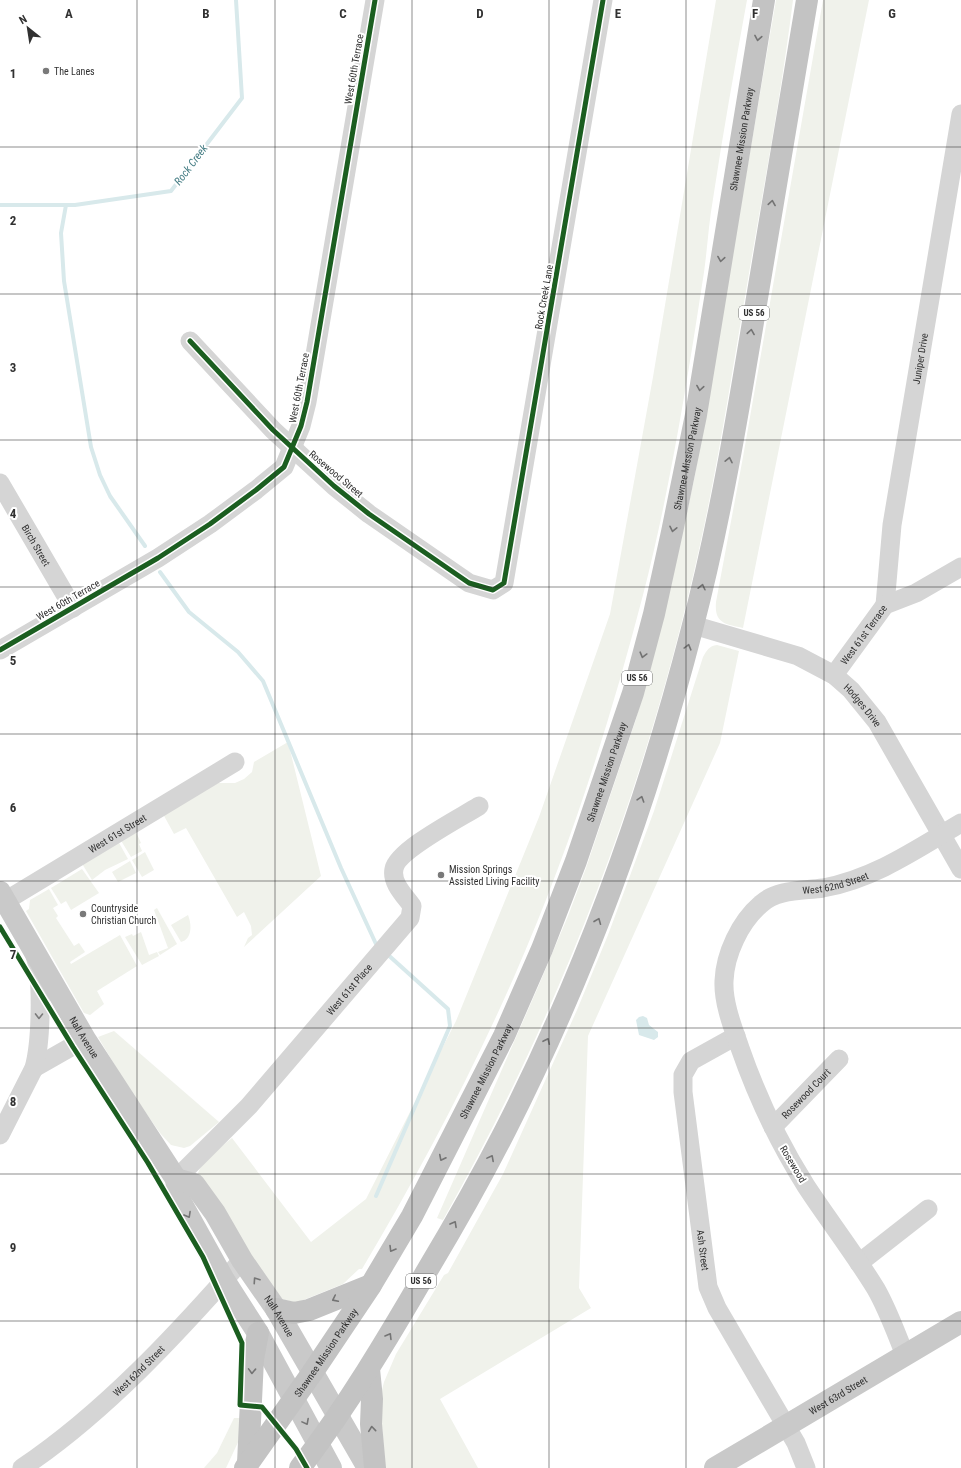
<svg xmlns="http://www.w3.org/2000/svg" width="961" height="1468" font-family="'Roboto Condensed',sans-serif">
<rect width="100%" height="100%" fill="#fff"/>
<g fill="#f0f2eb">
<path d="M 716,0 L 747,0 C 735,66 723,132 713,199 C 708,227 707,257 702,285 C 686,389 669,494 643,595 C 609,726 568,854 514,977 C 470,1077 418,1175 362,1269 L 359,1269 L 343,1284 L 296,1303 L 278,1298 L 197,1176 C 202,1159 219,1149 232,1138 L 311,1242 L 366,1199 L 456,1021 L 539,817 L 610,614 L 653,377 Z"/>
<path d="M 776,0 L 793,0 C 781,96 763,190 747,285 C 732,372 719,459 700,545 C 648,781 562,1009 443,1220 L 437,1218 L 538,987 L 568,916 L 586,868 L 636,719 L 670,590 L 695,475 Z"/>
<path d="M 823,0 L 869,0 L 743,628 C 726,624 714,624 716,602 L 743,457 Z"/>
<path d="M 717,645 L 739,651 L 720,743 L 588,1036 L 579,1288 L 591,1308 L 440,1399 L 478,1468 L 385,1468 L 380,1398 L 384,1382 L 396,1354 L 444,1275 L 448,1273 L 503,1174 L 577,1010 L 608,935 L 654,811 L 703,657 C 707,650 709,646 717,645 Z"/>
<path d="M 288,742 L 321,876 L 244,947 L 248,938 L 252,935 L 251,926 L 244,912 L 237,917 L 186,828 L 174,834 L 163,814 L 218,783 L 235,783 L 244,779 L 252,772 L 254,762 Z"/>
<path d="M 135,830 L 141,843 L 139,844 L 142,851 L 131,857 L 120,839 Z"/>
<path d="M 118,841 L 128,859 L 105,870 L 92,880 L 81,862 Z"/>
<path d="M 145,852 L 154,870 L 142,877 L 132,860 Z"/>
<path d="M 130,861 L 136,873 L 118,882 L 112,872 Z"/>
<path d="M 82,869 L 99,893 L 71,910 L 66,901 L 61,904 L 51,888 Z"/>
<path d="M 49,889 L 58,905 L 53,908 L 58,916 L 56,918 L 74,946 L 79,943 L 85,952 L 70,962 L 71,964 L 120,935 L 137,966 L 97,991 L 104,1004 L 90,1015 L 84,1013 L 26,911 L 29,909 L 30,900 Z"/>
<path d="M 157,908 L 177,944 L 160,955 L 158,952 L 168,948 L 154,910 Z"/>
<path d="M 188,915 C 192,925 192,939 181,942 L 171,925 Z"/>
<path d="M 141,932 L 149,955 L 157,952 L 159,956 L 142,965 L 125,937 L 132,934 L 133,936 Z"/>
<path d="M 114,1031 L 219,1122 L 190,1146 L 184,1148 L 171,1145 L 160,1133 L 129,1089 L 98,1037 Z"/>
<path d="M 234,1418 L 244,1418 L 240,1438 L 226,1468 L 204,1468 L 217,1453 Z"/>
</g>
<path fill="#d8e9eb" d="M 643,1016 L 647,1018 L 649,1025 L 658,1032 L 658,1037 L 654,1040 L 639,1035 L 636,1020 L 639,1017 Z"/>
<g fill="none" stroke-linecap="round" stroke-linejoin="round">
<g stroke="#d8e9eb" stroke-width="4">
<path d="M 0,205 L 75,205 L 171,191 L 242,98 L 236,0"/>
<path d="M 66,205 L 61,233 L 64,281 L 91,447 L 100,475 L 110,496 L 145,546"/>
<path d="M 160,572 L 189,612 L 238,652 L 263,681 L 341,868 L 376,944 L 380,947"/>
<path d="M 376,1196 L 450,1026 L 448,1009 L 386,953"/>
</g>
<g stroke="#d5d5d5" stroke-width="19">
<path d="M 190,341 L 273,430 L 334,486 L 369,514 L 469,583 L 493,590 L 504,583 L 603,0"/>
<path id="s1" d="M 0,483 L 73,608"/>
<path id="s2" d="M 885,605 L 892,525 L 961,114"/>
<path id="s3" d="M 693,625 L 798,656 L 834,675 L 851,690 L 877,722 L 961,869"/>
<path d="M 0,650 L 158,558 L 210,524 L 256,490 L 284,467 L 301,426 L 307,402 L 375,0"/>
<path id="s4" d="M 834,675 L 885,605 L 916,593 L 961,567"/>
<path id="s5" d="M 0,904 L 235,762"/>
<path id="s6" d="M 736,1036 L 691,1061 L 683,1075 L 683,1092 L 708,1287 L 717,1308 L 796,1443 L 806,1468"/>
<path d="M 34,1068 L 85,1039"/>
<path id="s7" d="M 773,1127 L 839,1059"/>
<path d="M 0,1135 L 34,1068 C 41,1043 43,980 35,956"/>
<path id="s8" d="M 176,1179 L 249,1106 L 410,918 L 412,906 C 405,896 391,883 394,869 C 397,850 462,817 479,806"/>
<path d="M 859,1263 L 928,1209"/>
<path id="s9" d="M 905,1355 C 896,1333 888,1310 876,1289 C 854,1253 829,1221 806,1186 C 779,1143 757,1097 740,1048 C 733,1028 723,1003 724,981 C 725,954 740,922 761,904 C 777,889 803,891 823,888 C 874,879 917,849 961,823"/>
<path id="s10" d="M 22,1468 C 104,1413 177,1334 242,1260"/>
</g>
<g stroke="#c9c9c9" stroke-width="22">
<path id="s11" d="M 0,892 L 85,1039 L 176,1179 L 178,1197 L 224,1280 L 258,1333 L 331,1468"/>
<path id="s12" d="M 176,1179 L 194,1184 L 215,1213 L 242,1260 L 276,1309 L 368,1468"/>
<path id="s13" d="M 715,1468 L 961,1322"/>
</g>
<g stroke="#c3c3c3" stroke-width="22">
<path d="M 276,1309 L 294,1313 L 309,1310 L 371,1285"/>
<path d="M 369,1369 L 372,1399 L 371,1424 L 375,1468"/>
<path d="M 248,1463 L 253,1359 L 258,1333"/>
<path id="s14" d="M 245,1468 L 312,1373 L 371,1285 L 412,1216 L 504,1036 L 542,949 L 576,861 L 633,693 L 654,614 L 672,532 L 696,415 L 764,0"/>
<path d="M 300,1468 C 348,1405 388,1338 428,1269 C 455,1224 481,1178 505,1131 C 585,974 648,800 692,629 C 720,522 738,413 756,304 C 773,202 790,101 807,0"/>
</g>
<defs>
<g id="cycleway">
<path d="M 190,341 L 273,430 L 334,486 L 369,514 L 469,583 L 493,590 L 504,583 L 603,0"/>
<path d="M 0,650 L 158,558 L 210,524 L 256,490 L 284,467 L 301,426 L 307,402 L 375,0"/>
<path d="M 0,927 L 73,1047 L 148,1163 L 203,1257 L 242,1343 L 240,1405 L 262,1407 L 296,1449 L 307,1468"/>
</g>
</defs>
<use href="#cycleway" stroke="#fff" stroke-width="8"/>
<use href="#cycleway" stroke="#1b5e20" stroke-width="5"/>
</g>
<defs><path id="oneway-chevron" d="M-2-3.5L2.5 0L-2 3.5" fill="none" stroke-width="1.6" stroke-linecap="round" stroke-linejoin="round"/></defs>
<g stroke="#737373">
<use href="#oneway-chevron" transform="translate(758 38) rotate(100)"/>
<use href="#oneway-chevron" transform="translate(772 203) rotate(-81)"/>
<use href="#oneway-chevron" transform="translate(721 259) rotate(99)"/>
<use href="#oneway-chevron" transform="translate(751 332) rotate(-81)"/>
<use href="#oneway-chevron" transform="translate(700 388) rotate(99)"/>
<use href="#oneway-chevron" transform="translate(729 460) rotate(-78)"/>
<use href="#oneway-chevron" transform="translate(673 529) rotate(102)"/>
<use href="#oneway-chevron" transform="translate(702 587) rotate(-77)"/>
<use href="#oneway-chevron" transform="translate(688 647) rotate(-75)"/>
<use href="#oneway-chevron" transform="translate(643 655) rotate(105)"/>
<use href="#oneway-chevron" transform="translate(641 799) rotate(-72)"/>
<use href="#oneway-chevron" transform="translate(598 921) rotate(-68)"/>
<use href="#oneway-chevron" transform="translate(547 1041) rotate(-65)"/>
<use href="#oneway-chevron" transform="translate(442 1158) rotate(117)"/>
<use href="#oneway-chevron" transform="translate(491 1158) rotate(-62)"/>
<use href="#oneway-chevron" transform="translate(454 1224) rotate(-61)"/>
<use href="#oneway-chevron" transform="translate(392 1249) rotate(121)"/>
<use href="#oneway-chevron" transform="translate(335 1299) rotate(154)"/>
<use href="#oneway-chevron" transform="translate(389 1336) rotate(-59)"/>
<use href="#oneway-chevron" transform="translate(252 1371) rotate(92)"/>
<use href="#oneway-chevron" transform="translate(372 1429) rotate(-96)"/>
</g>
<use stroke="#7b7b7b" href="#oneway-chevron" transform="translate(39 1016) rotate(91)"/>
<g stroke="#757575">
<use href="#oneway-chevron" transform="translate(188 1215) rotate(61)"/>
<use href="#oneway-chevron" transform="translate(256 1280) rotate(-124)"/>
<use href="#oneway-chevron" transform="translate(306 1422) rotate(62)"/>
</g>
<path fill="none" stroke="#313131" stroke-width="1" stroke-opacity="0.55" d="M 137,0 L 137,1468M 275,0 L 275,1468M 412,0 L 412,1468M 549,0 L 549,1468M 686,0 L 686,1468M 824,0 L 824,1468M 0,147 L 961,147M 0,294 L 961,294M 0,440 L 961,440M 0,587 L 961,587M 0,734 L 961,734M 0,881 L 961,881M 0,1028 L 961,1028M 0,1174 L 961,1174M 0,1321 L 961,1321"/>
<g fill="#797979" stroke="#fff" stroke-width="1.5">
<circle cx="46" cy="71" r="4"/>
<circle cx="441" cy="875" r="4"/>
<circle cx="83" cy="914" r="4"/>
</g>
<g text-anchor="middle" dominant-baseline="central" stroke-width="4" stroke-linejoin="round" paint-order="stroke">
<g fill="#fff" stroke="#6f6f6f" stroke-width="1">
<rect x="739" y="306" width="30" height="14" rx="3"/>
<rect x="622" y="671" width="30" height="14" rx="3"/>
<rect x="406" y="1274" width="30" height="14" rx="3"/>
</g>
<g font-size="9" font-weight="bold" fill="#313131">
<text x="754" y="313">US 56</text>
<text x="637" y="678">US 56</text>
<text x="421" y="1281">US 56</text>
</g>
<g font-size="10" fill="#313131" stroke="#fff">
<text transform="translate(354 69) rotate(-80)">West 60th Terrace</text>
<text stroke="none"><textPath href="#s14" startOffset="1436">Shawnee Mission Parkway</textPath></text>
<text transform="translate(544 297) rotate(-80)">Rock Creek Lane</text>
<text stroke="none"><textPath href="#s2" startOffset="249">Juniper Drive</textPath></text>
<text transform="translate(299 388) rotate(-79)">West 60th Terrace</text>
<text stroke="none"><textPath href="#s14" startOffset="1112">Shawnee Mission Parkway</textPath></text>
<text transform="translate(336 474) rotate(40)">Rosewood Street</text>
<text stroke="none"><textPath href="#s1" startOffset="72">Birch Street</textPath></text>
<text transform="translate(68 600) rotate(-30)">West 60th Terrace</text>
<text stroke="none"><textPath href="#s4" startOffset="50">West 61st Terrace</textPath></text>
<text stroke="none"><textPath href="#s3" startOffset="192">Hodges Drive</textPath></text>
<text stroke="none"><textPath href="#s14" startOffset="788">Shawnee Mission Parkway</textPath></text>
<text stroke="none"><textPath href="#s5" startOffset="137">West 61st Street</textPath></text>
<text stroke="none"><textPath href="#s9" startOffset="585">West 62nd Street</textPath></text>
<text stroke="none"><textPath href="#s8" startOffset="257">West 61st Place</textPath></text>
<text stroke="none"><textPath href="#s11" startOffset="168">Nall Avenue</textPath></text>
<text stroke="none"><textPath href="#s14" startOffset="465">Shawnee Mission Parkway</textPath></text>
<text stroke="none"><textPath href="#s7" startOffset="47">Rosewood Court</textPath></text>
<text transform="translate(793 1164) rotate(59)">Rosewood</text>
<text stroke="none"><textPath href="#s6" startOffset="244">Ash Street</textPath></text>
<text stroke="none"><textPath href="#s12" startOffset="176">Nall Avenue</textPath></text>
<text stroke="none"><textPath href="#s14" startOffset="141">Shawnee Mission Parkway</textPath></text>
<text stroke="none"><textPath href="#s10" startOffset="152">West 62nd Street</textPath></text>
<text stroke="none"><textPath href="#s13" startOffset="143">West 63rd Street</textPath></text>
</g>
<g font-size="10" fill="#313131" stroke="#fff" text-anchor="start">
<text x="54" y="71">The Lanes</text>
<text x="449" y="869">Mission Springs<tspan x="449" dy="12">Assisted Living Facility</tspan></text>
<text x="91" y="908">Countryside<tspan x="91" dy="12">Christian Church</tspan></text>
</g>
<g font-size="11" font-style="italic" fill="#457d84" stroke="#fff">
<text transform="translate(191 165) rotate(-53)">Rock Creek</text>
</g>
</g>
<g font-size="13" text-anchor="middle" font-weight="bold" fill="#313131" stroke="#fff" stroke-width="4" stroke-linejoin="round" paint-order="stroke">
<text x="69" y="18">A</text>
<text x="206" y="18">B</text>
<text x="343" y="18">C</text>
<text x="480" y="18">D</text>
<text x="618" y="18">E</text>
<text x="755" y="18">F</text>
<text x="892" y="18">G</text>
<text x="13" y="78">1</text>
<text x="13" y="225">2</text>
<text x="13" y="372">3</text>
<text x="13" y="518">4</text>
<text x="13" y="665">5</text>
<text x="13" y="812">6</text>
<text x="13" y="959">7</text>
<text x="13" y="1106">8</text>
<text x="13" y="1252">9</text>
</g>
<g transform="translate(28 28) rotate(330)" stroke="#ffffff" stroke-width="3" paint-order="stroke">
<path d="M0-3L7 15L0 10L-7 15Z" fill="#313131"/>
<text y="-6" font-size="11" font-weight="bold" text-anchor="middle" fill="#313131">N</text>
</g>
</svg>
